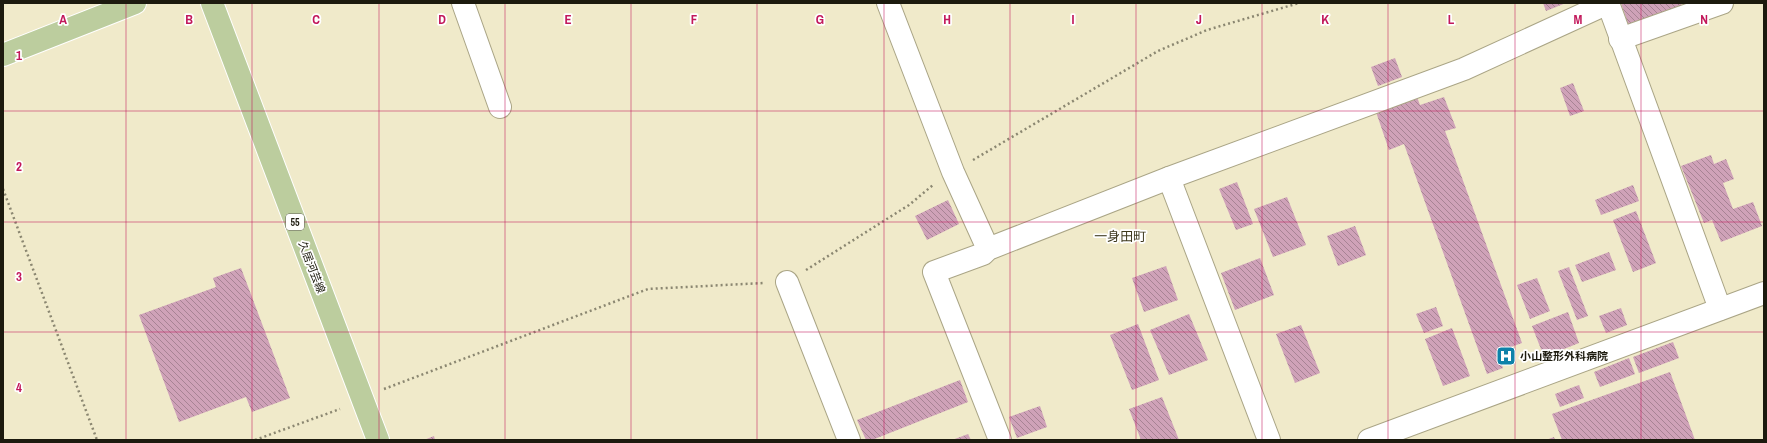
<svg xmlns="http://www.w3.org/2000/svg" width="1767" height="443" font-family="'Archivo Narrow','Noto Sans JP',sans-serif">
<defs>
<pattern id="building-back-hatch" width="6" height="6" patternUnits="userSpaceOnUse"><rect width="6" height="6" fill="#cfa2b8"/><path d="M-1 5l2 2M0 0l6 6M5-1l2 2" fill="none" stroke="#a78394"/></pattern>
</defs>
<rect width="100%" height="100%" fill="#f0eaca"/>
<g fill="url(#building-back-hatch)">
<path d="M 1543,3 L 1566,3 L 1546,11 Z"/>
<path d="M 1621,3 L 1681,3 L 1682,7 L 1628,24 Z"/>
<path d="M 1395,58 L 1402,77 L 1378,86 L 1371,67 Z"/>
<path d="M 1573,83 L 1584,111 L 1570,116 L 1560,88 Z"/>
<path d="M 1417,97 L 1420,105 L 1444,97 L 1456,128 L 1445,131 L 1522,343 L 1497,352 L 1503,368 L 1487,374 L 1404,144 L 1389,150 L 1376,112 Z"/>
<path d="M 1711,155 L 1714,164 L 1726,159 L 1734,179 L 1723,183 L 1733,209 L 1753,202 L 1762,226 L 1721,242 L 1712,220 L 1704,223 L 1681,166 Z"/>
<path d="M 1237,182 L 1253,224 L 1236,230 L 1219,189 Z"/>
<path d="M 1633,185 L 1639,201 L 1601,215 L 1595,200 Z"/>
<path d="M 1287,197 L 1306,245 L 1273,257 L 1254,209 Z"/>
<path d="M 948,200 L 959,224 L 927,240 L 915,216 Z"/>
<path d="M 1636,211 L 1656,263 L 1633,272 L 1613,220 Z"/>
<path d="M 1355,226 L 1366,255 L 1338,266 L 1327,236 Z"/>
<path d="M 1609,252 L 1616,270 L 1582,282 L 1575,265 Z"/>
<path d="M 1260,258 L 1274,295 L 1235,310 L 1221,273 Z"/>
<path d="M 1166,266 L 1178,300 L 1144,312 L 1132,278 Z"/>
<path d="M 1569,267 L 1588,316 L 1577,320 L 1558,271 Z"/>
<path d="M 241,268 L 290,398 L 252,412 L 246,397 L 179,422 L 139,315 L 216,287 L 213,278 Z"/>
<path d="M 1537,278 L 1550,311 L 1530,319 L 1517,285 Z"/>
<path d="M 1436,307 L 1443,326 L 1424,333 L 1416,314 Z"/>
<path d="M 1621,308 L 1627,325 L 1606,333 L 1599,316 Z"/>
<path d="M 1568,312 L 1579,343 L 1544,357 L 1532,326 Z"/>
<path d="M 1189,314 L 1208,360 L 1169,375 L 1150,330 Z"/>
<path d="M 1138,324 L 1159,380 L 1132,390 L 1110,335 Z"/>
<path d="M 1301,325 L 1320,373 L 1295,383 L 1276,334 Z"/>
<path d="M 1452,328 L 1470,376 L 1443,386 L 1425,339 Z"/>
<path d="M 1673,342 L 1679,358 L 1639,373 L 1633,357 Z"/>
<path d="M 1629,358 L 1635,374 L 1600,387 L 1594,372 Z"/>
<path d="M 1670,372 L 1695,440 L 1562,440 L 1552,414 Z"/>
<path d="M 960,380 L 968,402 L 872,440 L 866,440 L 857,420 Z"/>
<path d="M 1579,385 L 1584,398 L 1560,407 L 1555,394 Z"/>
<path d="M 1162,397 L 1179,440 L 1141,440 L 1129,409 Z"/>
<path d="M 1040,406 L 1047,427 L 1017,438 L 1009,417 Z"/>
<path d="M 968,434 L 971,440 L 952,440 Z"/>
<path d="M 434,436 L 435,440 L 424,440 Z"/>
<path d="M 1554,437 L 1555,440 L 1546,440 Z"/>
</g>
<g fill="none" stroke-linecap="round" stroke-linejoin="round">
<defs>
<g id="minor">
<path d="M 463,3 L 500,107"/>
<path d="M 888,3 L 953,172 L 988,249"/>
<path d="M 1608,3 L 1720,309"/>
<path d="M 1620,39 L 1722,3"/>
<path d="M 1169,178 L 1269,440"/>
<path d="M 787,282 L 849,440"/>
<path d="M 1000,440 L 934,272 L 983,254 L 988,249 L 1169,178 L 1464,69 L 1608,3"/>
<path d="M 1369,440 L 1764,293"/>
</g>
<g id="primary">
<path d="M 212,3 L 378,440"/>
<path d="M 3,55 L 135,3"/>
</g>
</defs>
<use href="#minor" stroke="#aaa586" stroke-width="24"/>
<use href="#primary" stroke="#fff" stroke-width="24"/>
<g stroke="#8b8771" stroke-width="2.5" stroke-dasharray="2 3" stroke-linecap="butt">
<path d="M 973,160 L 1158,51 L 1207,30 L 1299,3"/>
<path d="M 3,189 L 97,440"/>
<path d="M 806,270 L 909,205 L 933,185"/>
<path d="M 384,389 L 648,289 L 763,283"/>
<path d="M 255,440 L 340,409"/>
</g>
<use href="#minor" stroke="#fff" stroke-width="22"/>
<use href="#primary" stroke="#bccd9e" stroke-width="22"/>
</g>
<path fill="none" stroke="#c2185b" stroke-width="1" stroke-opacity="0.55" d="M 126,3 L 126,440M 252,3 L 252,440M 379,3 L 379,440M 505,3 L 505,440M 631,3 L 631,440M 757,3 L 757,440M 884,3 L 884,440M 1010,3 L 1010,440M 1136,3 L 1136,440M 1262,3 L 1262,440M 1388,3 L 1388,440M 1515,3 L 1515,440M 1641,3 L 1641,440M 3,111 L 1764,111M 3,222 L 1764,222M 3,332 L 1764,332"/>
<defs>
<symbol id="hospital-square" viewBox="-11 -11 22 22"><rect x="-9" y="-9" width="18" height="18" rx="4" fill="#0e82a9" stroke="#fff"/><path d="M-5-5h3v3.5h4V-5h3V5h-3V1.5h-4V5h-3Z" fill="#fff"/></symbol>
</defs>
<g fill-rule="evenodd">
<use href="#hospital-square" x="1495" y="345" width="22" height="22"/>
</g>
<g text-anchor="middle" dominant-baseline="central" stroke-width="3.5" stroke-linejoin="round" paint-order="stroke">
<rect fill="#fff" stroke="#605f56" stroke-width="1" x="286" y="214" width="18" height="16" rx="3"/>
<g font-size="10" font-weight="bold" fill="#1c1a0e">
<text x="295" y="222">55</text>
</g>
<g font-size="11" fill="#1c1a0e" stroke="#fff">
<text transform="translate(312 267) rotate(69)">久居河芸線</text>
</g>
<g font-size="11" font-weight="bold" fill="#1c1a0e" stroke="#fff" text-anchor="start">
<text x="1520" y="356">小山整形外科病院</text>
</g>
<g font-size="13" fill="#3e391e" stroke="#fff">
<text x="1120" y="236">一身田町</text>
</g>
</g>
<g font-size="13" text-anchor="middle" font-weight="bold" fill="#c2185b" stroke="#fff" stroke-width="3.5" stroke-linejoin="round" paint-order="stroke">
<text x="63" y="24">A</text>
<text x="189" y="24">B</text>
<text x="316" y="24">C</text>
<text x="442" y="24">D</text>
<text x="568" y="24">E</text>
<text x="694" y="24">F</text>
<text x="820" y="24">G</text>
<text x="947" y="24">H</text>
<text x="1073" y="24">I</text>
<text x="1199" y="24">J</text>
<text x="1325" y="24">K</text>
<text x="1451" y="24">L</text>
<text x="1578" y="24">M</text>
<text x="1704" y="24">N</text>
<text x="19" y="60">1</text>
<text x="19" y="171">2</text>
<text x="19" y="281">3</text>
<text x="19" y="392">4</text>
</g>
<rect width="1767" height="443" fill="none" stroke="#1c1a0e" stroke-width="8"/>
</svg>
